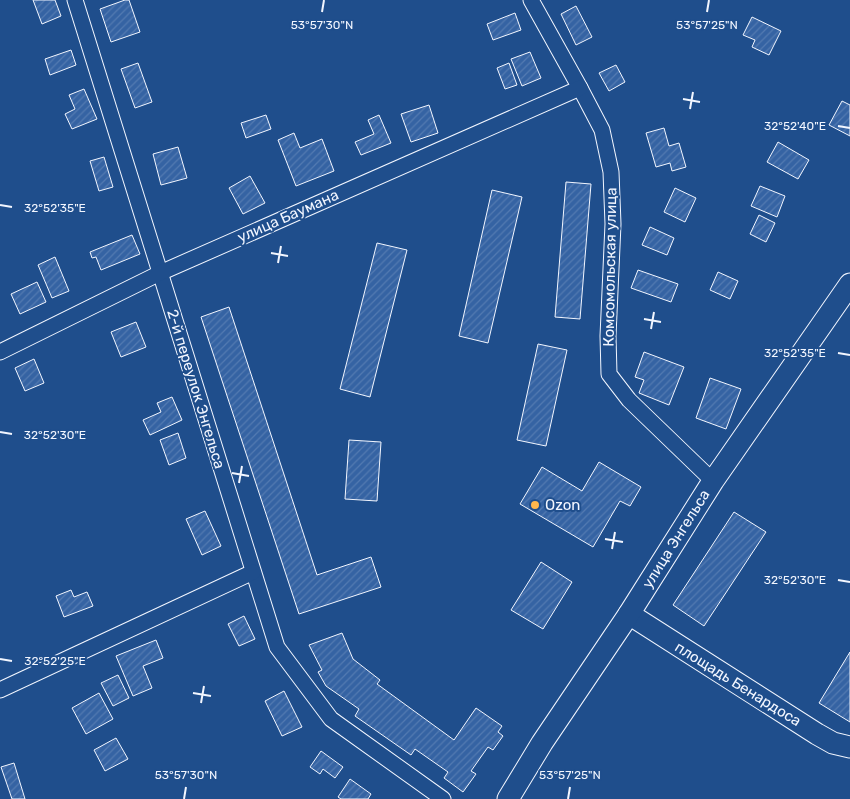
<svg xmlns="http://www.w3.org/2000/svg" width="850" height="799" font-family="Rubik,sans-serif">
<defs>
<pattern id="building-hatch" width="6" height="6" patternUnits="userSpaceOnUse" patternTransform="scale(1.25)"><rect width="6" height="6" fill="#3563a3"/><path d="M-1 1l2-2M0 6l6-6M5 7l2-2" fill="none" stroke="#537ab1"/></pattern>
</defs>
<rect width="100%" height="100%" fill="#1f4e8c"/>
<g fill="url(#building-hatch)" stroke="#f2f6ff">
<path d="M 33,0 L 55,0 L 61,16 L 42,24 Z"/>
<path d="M 125,0 L 129,0 L 140,32 L 111,42 L 100,9 Z"/>
<path d="M 576,6 L 592,37 L 576,45 L 561,14 Z"/>
<path d="M 515,13 L 521,30 L 493,40 L 487,24 Z"/>
<path d="M 752,17 L 781,31 L 769,55 L 752,47 L 755,40 L 743,35 Z"/>
<path d="M 71,50 L 76,65 L 50,75 L 45,59 Z"/>
<path d="M 530,52 L 541,78 L 522,86 L 511,59 Z"/>
<path d="M 138,63 L 152,102 L 135,108 L 121,69 Z"/>
<path d="M 509,63 L 517,85 L 505,89 L 497,68 Z"/>
<path d="M 616,65 L 625,82 L 609,91 L 599,73 Z"/>
<path d="M 84,89 L 97,119 L 72,129 L 65,114 L 75,109 L 69,95 Z"/>
<path d="M 842,101 L 850,105 L 850,136 L 829,125 Z"/>
<path d="M 429,105 L 438,133 L 411,142 L 401,114 Z"/>
<path d="M 266,115 L 271,129 L 246,138 L 241,123 Z"/>
<path d="M 379,115 L 391,143 L 361,155 L 355,142 L 374,134 L 368,120 Z"/>
<path d="M 664,128 L 669,146 L 679,143 L 686,167 L 672,171 L 670,163 L 656,167 L 646,133 Z"/>
<path d="M 294,133 L 300,148 L 322,139 L 334,171 L 296,186 L 278,140 Z"/>
<path d="M 778,142 L 809,160 L 798,179 L 767,162 Z"/>
<path d="M 178,147 L 187,178 L 161,185 L 153,154 Z"/>
<path d="M 104,157 L 113,187 L 99,191 L 90,161 Z"/>
<path d="M 250,176 L 265,203 L 243,214 L 229,188 Z"/>
<path d="M 566,182 L 591,184 L 580,319 L 555,317 Z"/>
<path d="M 760,186 L 785,196 L 777,217 L 751,206 Z"/>
<path d="M 675,188 L 696,198 L 685,222 L 664,212 Z"/>
<path d="M 492,190 L 522,197 L 488,343 L 459,336 Z"/>
<path d="M 759,215 L 775,223 L 766,242 L 750,234 Z"/>
<path d="M 650,227 L 674,238 L 667,255 L 642,245 Z"/>
<path d="M 132,235 L 140,254 L 101,270 L 96,257 L 92,258 L 90,252 Z"/>
<path d="M 377,243 L 407,250 L 370,397 L 340,389 Z"/>
<path d="M 55,257 L 69,291 L 52,298 L 38,265 Z"/>
<path d="M 638,270 L 678,284 L 671,302 L 631,288 Z"/>
<path d="M 718,272 L 738,281 L 730,299 L 710,290 Z"/>
<path d="M 37,282 L 46,302 L 20,314 L 11,294 Z"/>
<path d="M 229,307 L 317,575 L 371,557 L 381,587 L 299,614 L 201,317 Z"/>
<path d="M 136,322 L 146,347 L 121,357 L 111,332 Z"/>
<path d="M 538,344 L 567,350 L 546,446 L 517,440 Z"/>
<path d="M 644,352 L 684,367 L 669,405 L 639,393 L 644,380 L 635,377 Z"/>
<path d="M 34,359 L 44,383 L 25,391 L 15,368 Z"/>
<path d="M 710,378 L 741,389 L 726,429 L 696,418 Z"/>
<path d="M 172,397 L 182,420 L 150,435 L 143,420 L 161,412 L 157,403 Z"/>
<path d="M 178,433 L 186,458 L 169,465 L 160,440 Z"/>
<path d="M 349,440 L 381,442 L 377,501 L 345,499 Z"/>
<path d="M 599,462 L 641,487 L 630,506 L 620,501 L 593,547 L 520,504 L 542,467 L 582,491 Z"/>
<path d="M 205,511 L 221,546 L 202,555 L 186,519 Z"/>
<path d="M 734,512 L 766,532 L 704,626 L 673,605 Z"/>
<path d="M 541,562 L 572,582 L 543,629 L 511,610 Z"/>
<path d="M 71,590 L 74,597 L 87,592 L 93,606 L 64,617 L 56,596 Z"/>
<path d="M 244,616 L 255,639 L 239,646 L 228,624 Z"/>
<path d="M 342,633 L 353,659 L 380,680 L 377,684 L 454,740 L 476,708 L 502,726 L 498,732 L 503,736 L 493,750 L 488,747 L 471,771 L 476,774 L 463,792 L 444,778 L 448,772 L 415,749 L 411,755 L 355,716 L 359,709 L 326,686 L 318,672 L 322,670 L 309,645 Z"/>
<path d="M 156,640 L 163,658 L 143,666 L 152,688 L 133,696 L 116,656 Z"/>
<path d="M 850,652 L 850,722 L 819,703 Z"/>
<path d="M 118,675 L 129,698 L 113,706 L 101,683 Z"/>
<path d="M 284,691 L 302,727 L 282,736 L 265,701 Z"/>
<path d="M 99,693 L 113,719 L 86,734 L 72,708 Z"/>
<path d="M 116,738 L 128,759 L 105,771 L 94,750 Z"/>
<path d="M 321,751 L 343,767 L 335,778 L 323,769 L 320,774 L 310,767 Z"/>
<path d="M 14,763 L 25,799 L 12,799 L 1,767 Z"/>
<path d="M 350,779 L 371,794 L 368,799 L 341,799 L 338,797 Z"/>
</g>
<g fill="none" stroke-linecap="round" stroke-linejoin="round">
<defs>
<g id="street">
<path d="M 75,0 L 277,647 L 331,719 L 443,799"/>
<path d="M 531,0 L 580,88 L 602,130 L 611,172 L 613,224 L 608,336 L 609,374 L 629,400 L 713,481"/>
<path d="M 0,352 L 160,273 L 580,88"/>
<path d="M 0,690 L 253,572"/>
</g>
<g id="secondary">
<path d="M 629,614 L 817,734 L 833,743 L 850,747"/>
<path d="M 508,799 L 542,743 L 629,614 L 713,481 L 850,284"/>
</g>
</defs>
<use href="#street" stroke="#f2f6ff" stroke-width="17"/>
<use href="#secondary" stroke="#f2f6ff" stroke-width="23"/>
<use href="#street" stroke="#1f4e8c" stroke-width="15"/>
<use href="#secondary" stroke="#1f4e8c" stroke-width="21"/>
</g>
<path fill="none" stroke="#f2f6ff" stroke-width="2" d="M 322,12 L 324,0M 707,12 L 709,0M 683,99 L 700,102M 690,109 L 693,92M 838,126 L 850,128M 0,205 L 12,207M 271,253 L 288,256M 278,263 L 281,246M 644,319 L 661,322M 651,329 L 654,312M 838,353 L 850,355M 0,432 L 12,434M 232,473 L 249,476M 239,483 L 242,466M 605,539 L 623,542M 612,549 L 615,532M 838,580 L 850,582M 0,659 L 12,661M 193,693 L 211,696M 201,703 L 204,686M 184,799 L 186,787M 568,799 L 570,787"/>
<circle fill="#ffb74d" stroke="#1f4e8c" stroke-width="2" cx="535" cy="505" r="5"/>
<g text-anchor="middle" dominant-baseline="central" stroke-width="4" stroke-linejoin="round" paint-order="stroke">
<g font-size="15" fill="#f2f6ff" stroke="#1f4e8c">
<text transform="translate(288 216) rotate(-24)">улица Баумана</text>
<text transform="translate(610 267) rotate(-89)">Комсомольская улица</text>
<text transform="translate(196 389) rotate(73)">2-й переулок Энгельса</text>
<text transform="translate(676 539) rotate(-58)">улица Энгельса</text>
<text transform="translate(738 684) rotate(32)">площадь Бенардоса</text>
</g>
<g font-size="15" fill="#f2f6ff" stroke="#1f4e8c" text-anchor="start">
<text x="545" y="505">Ozon</text>
</g>
</g>
<g font-size="12" text-anchor="middle" fill="#f2f6ff" stroke="#1f4e8c" stroke-width="4" stroke-linejoin="round" paint-order="stroke">
<text x="322" y="29">53°57'30"N</text>
<text x="707" y="29">53°57'25"N</text>
<text x="795" y="130">32°52'40"E</text>
<text x="55" y="212">32°52'35"E</text>
<text x="795" y="357">32°52'35"E</text>
<text x="55" y="439">32°52'30"E</text>
<text x="795" y="584">32°52'30"E</text>
<text x="55" y="665">32°52'25"E</text>
<text x="186" y="779">53°57'30"N</text>
<text x="570" y="779">53°57'25"N</text>
</g>
</svg>
